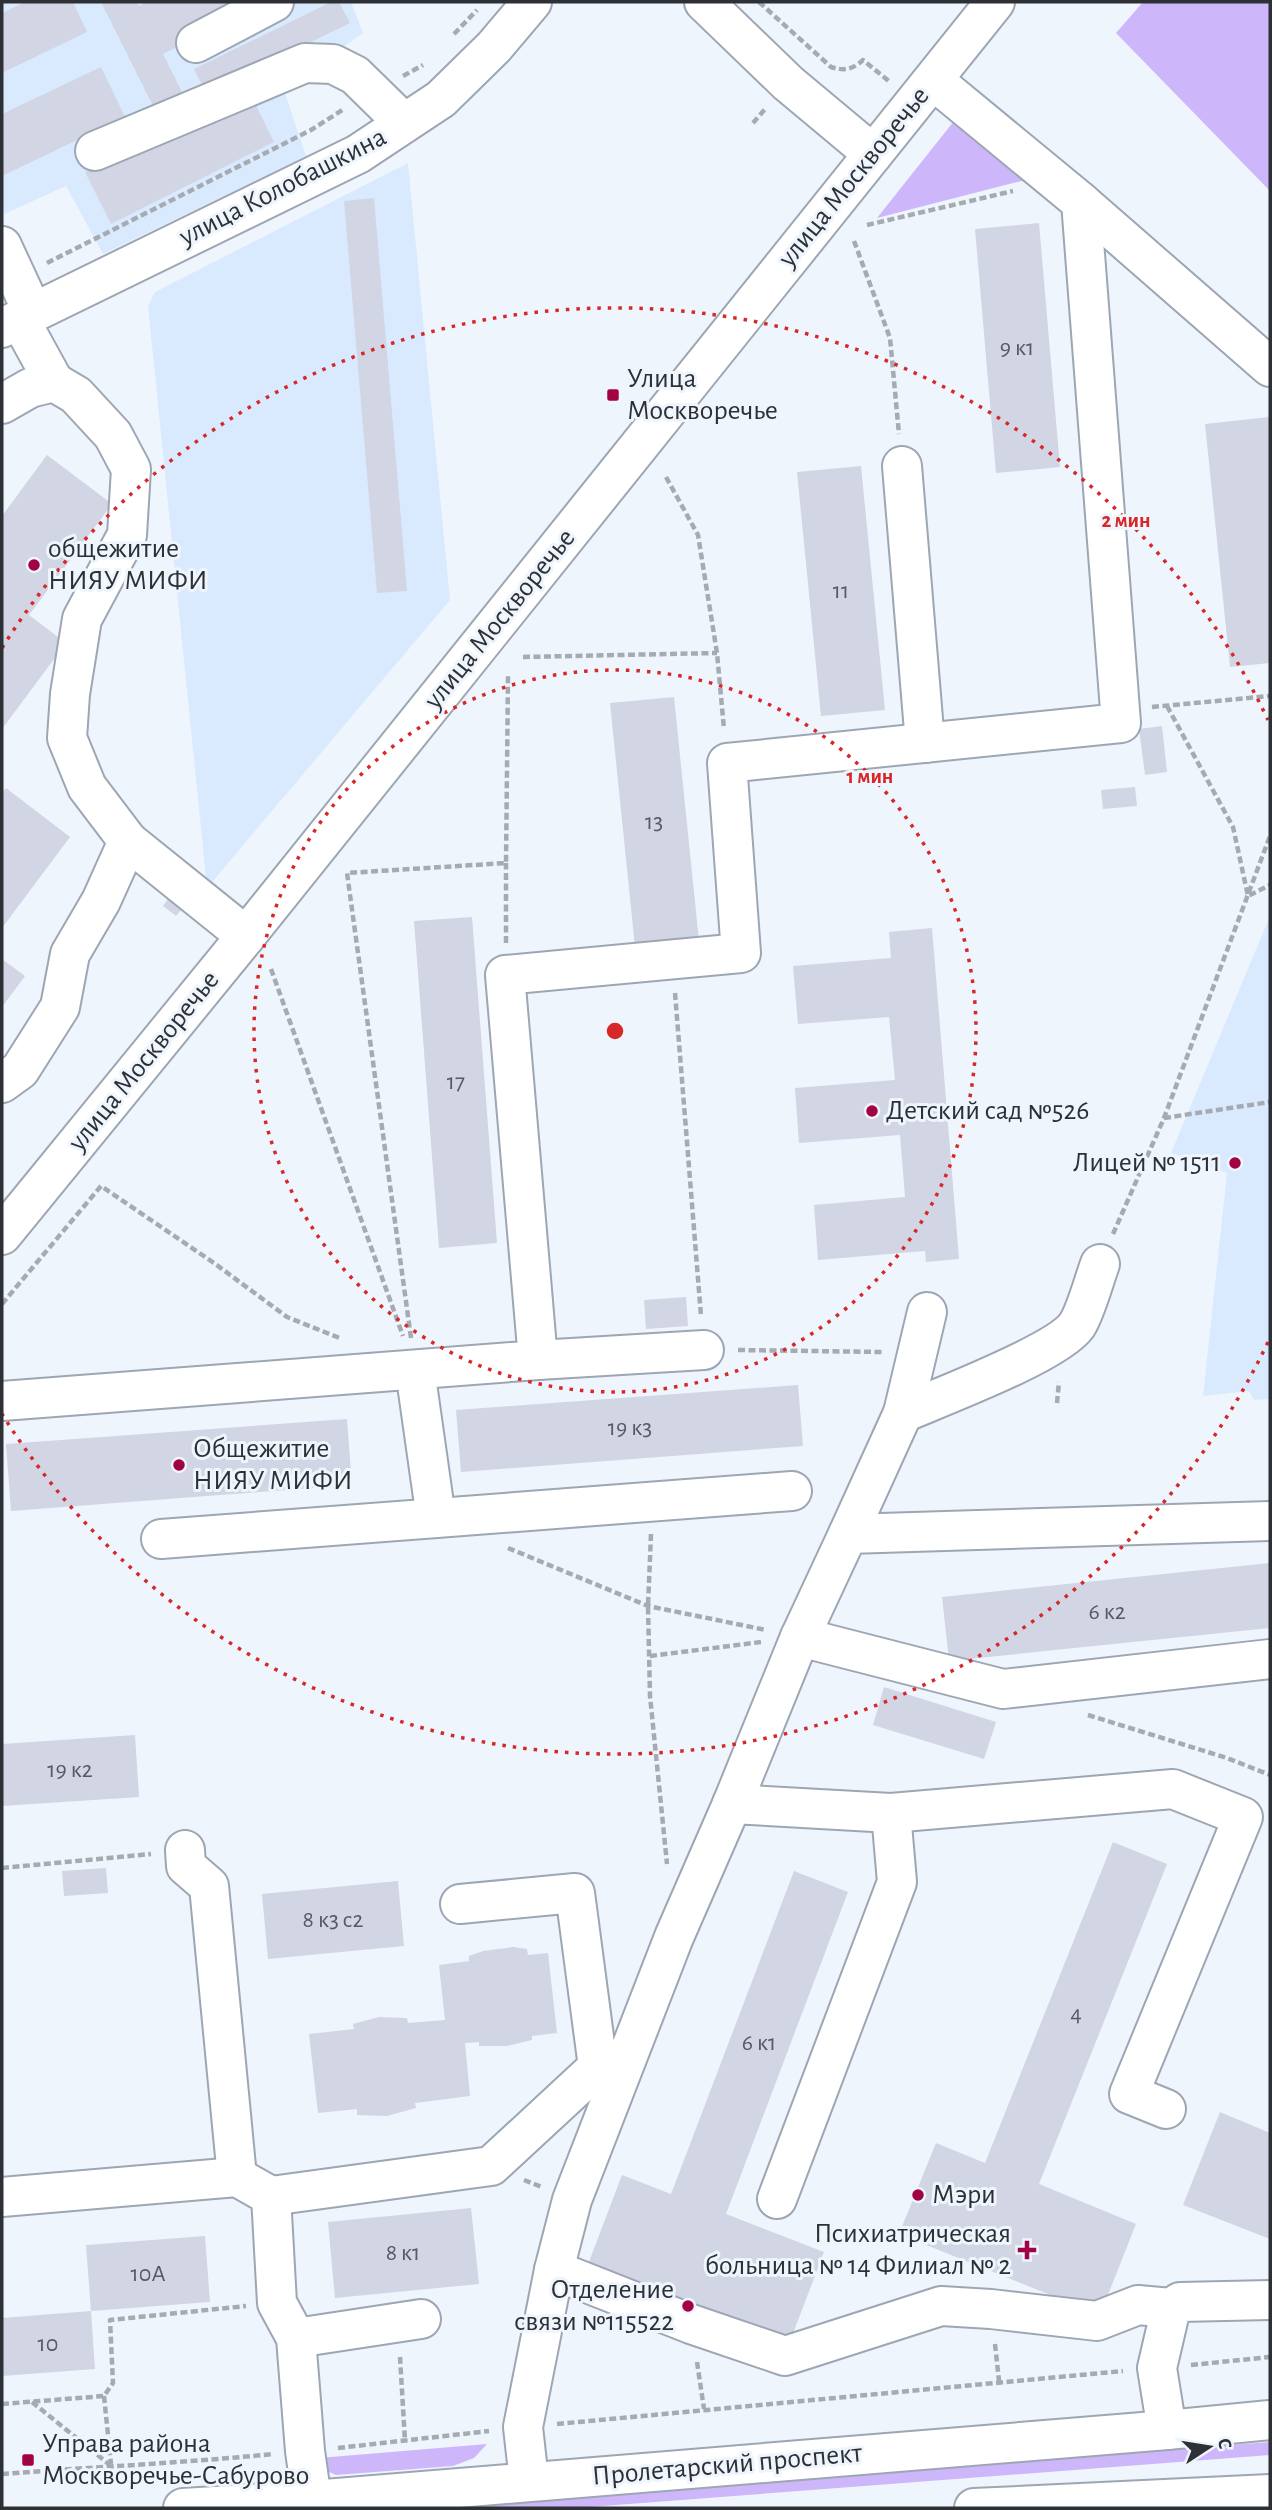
<svg xmlns="http://www.w3.org/2000/svg" width="1272" height="2510" font-family="'Alegreya Sans',sans-serif">
<rect width="100%" height="100%" fill="#eff5fd"/>
<g fill="#daeafe">
<path d="M 2,2 L 351,2 L 363,33 L 284,90 L 306,156 L 103,254 L 66,186 L 2,215 Z"/>
<path d="M 408,163 L 450,600 L 207,888 L 148,306 L 155,292 Z"/>
<path d="M 1270,916 L 1270,1399 L 1254,1400 L 1249,1391 L 1203,1396 L 1227,1173 L 1171,1153 Z"/>
</g>
<g fill="#ceb6fb">
<path d="M 1143,2 L 1270,2 L 1270,191 L 1116,33 Z"/>
<path d="M 958,116 L 1037,177 L 877,218 Z"/>
<path d="M 1270,2442 L 1270,2455 L 576,2508 L 419,2508 Z"/>
<path d="M 487,2444 L 474,2458 L 453,2466 L 336,2475 L 327,2471 L 319,2458 Z"/>
</g>
<g fill="#d2d5e4">
<path d="M 25,2 L 73,2 L 87,32 L 2,73 L 2,13 Z"/>
<path d="M 101,2 L 137,2 L 139,6 L 147,2 L 266,2 L 163,54 L 188,104 L 159,118 Z"/>
<path d="M 331,2 L 339,2 L 350,23 L 206,93 L 194,69 Z"/>
<path d="M 101,67 L 125,117 L 2,176 L 2,114 Z"/>
<path d="M 249,91 L 274,142 L 111,224 L 85,172 Z"/>
<path d="M 374,198 L 407,591 L 377,593 L 344,201 Z"/>
<path d="M 1039,223 L 1060,467 L 996,473 L 975,229 Z"/>
<path d="M 1269,417 L 1270,663 L 1230,667 L 1205,424 Z"/>
<path d="M 47,455 L 112,504 L 29,615 L 66,643 L 2,729 L 2,516 Z"/>
<path d="M 861,466 L 885,710 L 821,716 L 797,472 Z"/>
<path d="M 674,697 L 699,941 L 635,947 L 610,703 Z"/>
<path d="M 1162,726 L 1167,772 L 1145,775 L 1139,729 Z"/>
<path d="M 1135,787 L 1137,806 L 1103,809 L 1101,790 Z"/>
<path d="M 6,788 L 70,837 L 2,928 L 2,793 Z"/>
<path d="M 172,893 L 186,904 L 176,916 L 163,906 Z"/>
<path d="M 472,917 L 497,1243 L 439,1248 L 414,921 Z"/>
<path d="M 932,928 L 959,1259 L 926,1262 L 925,1251 L 818,1260 L 814,1205 L 905,1197 L 900,1135 L 799,1143 L 795,1088 L 895,1080 L 889,1017 L 798,1024 L 793,966 L 891,958 L 889,932 Z"/>
<path d="M 2,959 L 25,976 L 2,1007 Z"/>
<path d="M 686,1297 L 688,1326 L 646,1329 L 644,1300 Z"/>
<path d="M 798,1385 L 803,1446 L 461,1472 L 456,1410 Z"/>
<path d="M 347,1419 L 352,1485 L 11,1511 L 6,1444 Z"/>
<path d="M 1270,1563 L 1270,1628 L 949,1661 L 942,1597 Z"/>
<path d="M 884,1687 L 996,1722 L 984,1759 L 873,1725 Z"/>
<path d="M 135,1735 L 139,1797 L 2,1806 L 2,1744 Z"/>
<path d="M 1113,1842 L 1167,1864 L 1039,2184 L 1136,2224 L 1100,2315 L 899,2234 L 936,2143 L 985,2163 Z"/>
<path d="M 106,1868 L 108,1893 L 64,1896 L 62,1871 Z"/>
<path d="M 794,1871 L 848,1892 L 726,2214 L 824,2252 L 789,2344 L 587,2267 L 622,2175 L 671,2194 Z"/>
<path d="M 398,1881 L 404,1946 L 268,1959 L 262,1894 Z"/>
<path d="M 513,1947 L 527,1949 L 528,1955 L 548,1953 L 557,2033 L 532,2036 L 532,2040 L 507,2046 L 479,2046 L 479,2042 L 465,2043 L 470,2096 L 415,2103 L 416,2108 L 387,2116 L 357,2115 L 357,2109 L 318,2113 L 309,2034 L 354,2029 L 353,2024 L 379,2017 L 407,2018 L 408,2023 L 445,2020 L 439,1965 L 469,1961 L 469,1956 L 483,1951 Z"/>
<path d="M 1220,2112 L 1270,2133 L 1270,2239 L 1183,2205 Z"/>
<path d="M 471,2208 L 479,2284 L 335,2298 L 328,2222 Z"/>
<path d="M 205,2236 L 210,2302 L 91,2311 L 86,2245 Z"/>
<path d="M 91,2311 L 95,2369 L 2,2376 L 2,2318 Z"/>
</g>
<g fill="none" stroke-linecap="round" stroke-linejoin="round">
<defs>
<g id="minor">
<path d="M 704,2 L 788,83 L 873,154"/>
<path d="M 196,43 L 274,2"/>
<path d="M 95,151 L 305,63 L 333,64 L 355,75 L 404,123"/>
<path d="M 1081,202 L 1270,367"/>
<path d="M 2,246 L 33,313"/>
<path d="M 20,320 L 54,382"/>
<path d="M 2,328 L 358,154 L 441,99 L 494,47 L 532,2"/>
<path d="M 2,404 L 30,388 L 54,382 L 76,395 L 113,435 L 131,469 L 127,535 L 82,619 L 70,694 L 67,738 L 87,787 L 128,841 L 101,901 L 70,954 L 60,1007 L 20,1070 L 2,1083"/>
<path d="M 902,466 L 925,743"/>
<path d="M 128,841 L 246,936"/>
<path d="M 538,1360 L 704,1350"/>
<path d="M 415,1370 L 436,1518"/>
<path d="M 2,1401 L 538,1360 L 505,975 L 741,953 L 727,763 L 1121,723 L 1081,202 L 933,80"/>
<path d="M 903,1413 L 927,1312"/>
<path d="M 848,1534 L 903,1413 C 940,1397 1058,1353 1077,1325 C 1086,1311 1094,1280 1100,1264"/>
<path d="M 161,1539 L 792,1491"/>
<path d="M 800,1637 L 1003,1689 L 1270,1659"/>
<path d="M 732,1804 L 800,1637 L 848,1534 L 1270,1521"/>
<path d="M 185,1850 L 186,1866 L 209,1886 L 237,2177"/>
<path d="M 460,1904 L 575,1893 L 598,2067"/>
<path d="M 271,2196 L 491,2166 L 598,2067 L 620,2075"/>
<path d="M 2,2197 L 237,2177 L 271,2196 L 277,2303 L 296,2338 L 305,2451 L 312,2500"/>
<path d="M 777,2199 L 897,1882 L 891,1813"/>
<path d="M 554,2270 L 691,2324 L 785,2356 L 941,2306 L 991,2309 L 1097,2321 L 1138,2305 L 1171,2308"/>
<path d="M 296,2338 L 421,2319"/>
<path d="M 1167,2430 L 1157,2368 L 1171,2308 L 1180,2302 L 1270,2300"/>
<path d="M 529,2481 L 523,2427 L 554,2270 L 572,2200 L 674,1937 L 732,1804 L 891,1813 L 1173,1789 L 1243,1817 L 1129,2094 L 1166,2109"/>
</g>
<g id="major">
<path d="M 2,1235 L 246,936 L 995,2"/>
<path d="M 183,2508 L 312,2500 L 1167,2430 L 1270,2420"/>
<path d="M 974,2508 L 1270,2494"/>
</g>
</defs>
<use href="#minor" stroke="#9da6b3" stroke-width="42"/>
<use href="#major" stroke="#9da6b3" stroke-width="42"/>
<g stroke="#a6abb2" stroke-width="4.5" stroke-dasharray="7 3.5" stroke-linecap="butt">
<path d="M 759,2 L 831,67 C 844,71 852,70 863,60 L 890,82"/>
<path d="M 454,34 L 477,10"/>
<path d="M 403,76 L 423,65"/>
<path d="M 753,123 L 766,108"/>
<path d="M 867,225 L 1013,191"/>
<path d="M 854,241 L 890,338 L 899,434"/>
<path d="M 47,263 L 311,130 L 344,109"/>
<path d="M 666,477 L 698,535 L 717,653 L 724,729"/>
<path d="M 523,657 L 717,653"/>
<path d="M 1167,706 L 1233,827 L 1248,896 L 1270,885"/>
<path d="M 1152,707 L 1270,696"/>
<path d="M 506,943 L 506,863"/>
<path d="M 271,969 L 403,1336"/>
<path d="M 675,993 L 701,1316"/>
<path d="M 1164,1118 L 1270,1102"/>
<path d="M 1113,1234 L 1164,1118 L 1270,836"/>
<path d="M 2,1304 L 101,1186 L 214,1263 L 287,1317 L 342,1339"/>
<path d="M 411,1338 L 347,873 L 506,863 L 508,676"/>
<path d="M 738,1350 L 883,1352"/>
<path d="M 1057,1403 L 1059,1382"/>
<path d="M 651,1534 L 648,1606 L 650,1696 L 667,1864"/>
<path d="M 508,1548 L 648,1606 L 766,1630"/>
<path d="M 650,1656 L 761,1642"/>
<path d="M 1088,1715 L 1227,1758 L 1270,1775"/>
<path d="M 2,1868 L 151,1854"/>
<path d="M 524,2180 L 542,2187"/>
<path d="M 995,2344 L 999,2381"/>
<path d="M 400,2357 L 405,2441"/>
<path d="M 697,2362 L 704,2409"/>
<path d="M 1191,2365 L 1270,2357"/>
<path d="M 104,2396 L 111,2464"/>
<path d="M 32,2402 L 110,2465"/>
<path d="M 2,2404 L 104,2396 L 113,2383 L 110,2320 L 246,2306"/>
<path d="M 557,2424 L 1123,2371"/>
<path d="M 338,2448 L 489,2431"/>
<path d="M 2,2474 C 92,2467 183,2463 273,2454"/>
</g>
<use href="#minor" stroke="#fff" stroke-width="38"/>
<use href="#major" stroke="#fff" stroke-width="38"/>
</g>
<g fill="none" stroke="#d62828" stroke-width="3.5" stroke-dasharray="3.5 7">
<circle cx="615" cy="1031" r="361"/>
<path d="M1268 1342A723 723 0 0 1 2 1414M2 648A723 723 0 0 1 1268 720"/>
</g>
<g fill="#a00243" stroke="#eff5fd" stroke-width="2.5">
<rect x="606" y="388" width="14" height="14" rx="3.5"/>
<circle cx="34" cy="565" r="7"/>
<circle cx="872" cy="1111" r="7"/>
<circle cx="1235" cy="1163" r="7"/>
<circle cx="179" cy="1465" r="7"/>
<circle cx="918" cy="2195" r="7"/>
<path d="M1023.5 2239.5h7v7h7v7h-7v7h-7v-7h-7v-7h7z"/>
<circle cx="688" cy="2306" r="7"/>
<rect x="21" y="2453" width="14" height="14" rx="3.5"/>
</g>
<g text-anchor="middle" dominant-baseline="central" stroke-width="6" stroke-linejoin="round" paint-order="stroke">
<g font-size="24" fill="#565a62">
<text x="1017" y="348">9 к1</text>
<text x="841" y="591">11</text>
<text x="654" y="822">13</text>
<text x="456" y="1082">17</text>
<text x="630" y="1428">19 к3</text>
<text x="1107" y="1612">6 к2</text>
<text x="70" y="1770">19 к2</text>
<text x="333" y="1920">8 к3 с2</text>
<text x="1076" y="2014">4</text>
<text x="759" y="2043">6 к1</text>
<text x="403" y="2253">8 к1</text>
<text x="148" y="2274">10А</text>
<text x="48" y="2344">10</text>
</g>
<g font-size="28" fill="#2d3136" stroke="#eff5fd">
<text transform="translate(854 177) rotate(-51)">улица Москворечье</text>
<text transform="translate(283 187) rotate(-27)">улица Колобашкина</text>
<text transform="translate(500 619) rotate(-51)">улица Москворечье</text>
<text transform="translate(144 1061) rotate(-51)">улица Москворечье</text>
<text transform="translate(727 2465) rotate(-5)">Пролетарский проспект</text>
</g>
<g font-size="28" fill="#2d3136" stroke="#eff5fd" text-anchor="start">
<text x="627" y="379">Улица<tspan x="627" dy="32">Москворечье</tspan></text>
<text x="48" y="549">общежитие<tspan x="48" dy="32">НИЯУ МИФИ</tspan></text>
<text x="886" y="1111">Детский сад №526</text>
<text x="1221" y="1163" text-anchor="end">Лицей № 1511</text>
<text x="193" y="1449">Общежитие<tspan x="193" dy="32">НИЯУ МИФИ</tspan></text>
<text x="932" y="2195">Мэри</text>
<text x="1011" y="2234" text-anchor="end">Психиатрическая<tspan x="1011" dy="32">больница № 14 Филиал № 2</tspan></text>
<text x="674" y="2290" text-anchor="end">Отделение<tspan x="674" dy="32">связи №115522</tspan></text>
<text x="42" y="2444">Управа района<tspan x="42" dy="32">Москворечье-Сабурово</tspan></text>
</g>
</g>
<circle cx="615" cy="1031" r="10" fill="#d62828" stroke="#eff5fd" stroke-width="3.5"/>
<g font-size="21" text-anchor="middle" font-weight="bold" fill="#d62828" stroke="#eff5fd" stroke-width="6" stroke-linejoin="round" paint-order="stroke">
<text x="1126" y="527">2 мин</text>
<text x="870" y="783">1 мин</text>
</g>
<rect width="1272" height="2510" fill="none" stroke="#2d3136" stroke-width="7"/>
<g transform="translate(1209 2447) rotate(78)" stroke="#eff5fd" stroke-width="5" paint-order="stroke">
<path d="M0-5L12 26L0 18L-12 26Z" fill="#2d3136"/>
<text y="-10" font-size="19" font-weight="bold" text-anchor="middle" fill="#2d3136">С</text>
</g>
</svg>
